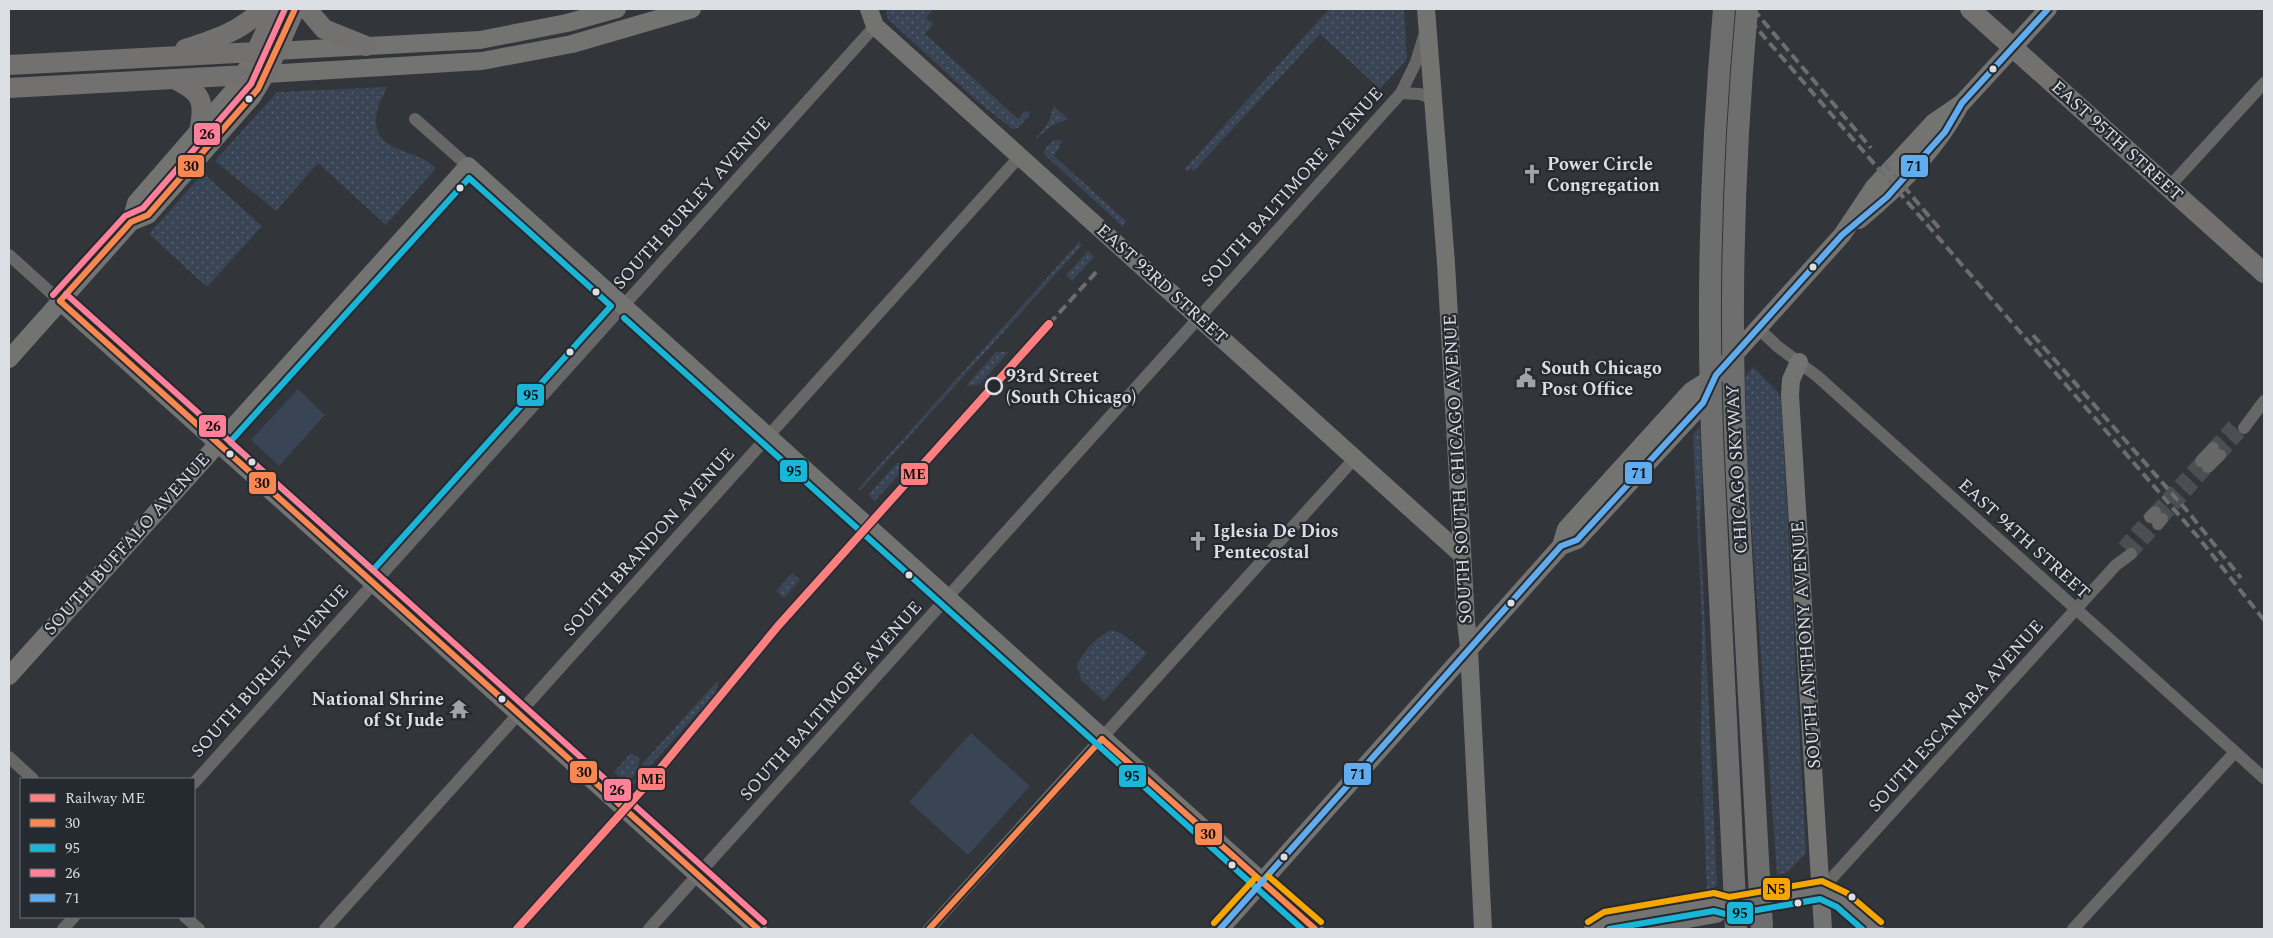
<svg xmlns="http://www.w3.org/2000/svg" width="2273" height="938" font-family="Spectral,serif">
<defs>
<pattern id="grass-dots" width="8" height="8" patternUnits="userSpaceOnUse" patternTransform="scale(1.25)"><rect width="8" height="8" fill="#394455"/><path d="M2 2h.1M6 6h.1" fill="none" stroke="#555f6d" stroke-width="1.8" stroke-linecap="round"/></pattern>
</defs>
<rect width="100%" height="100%" fill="#323539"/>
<g fill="url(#grass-dots)">
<path d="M 885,9 L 934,9 L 926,18 L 933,24 L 925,34 L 1018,119 L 1025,111 L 1030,112 L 1029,116 L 1018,128 L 1012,129 L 975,99 L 888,19 Z"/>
<path d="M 1329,9 L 1404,9 L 1407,58 L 1405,61 L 1380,89 L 1320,34 L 1194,171 L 1191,168 L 1187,172 L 1185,169 Z"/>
<path d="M 387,87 C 385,95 378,103 377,112 C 369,154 416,147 436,168 L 386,225 L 318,163 L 276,211 L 215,161 L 277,92 Z"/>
<path d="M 1054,106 L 1068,119 L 1051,126 L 1034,141 L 1048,123 Z"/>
<path d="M 1054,140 L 1060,140 L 1062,142 L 1054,156 L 1126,221 L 1123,227 L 1044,154 L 1044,150 Z"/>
<path d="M 203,173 L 262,226 L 207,287 L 149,234 Z"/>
<path d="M 1079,242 L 1082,245 L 860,491 L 858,489 Z"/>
<path d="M 1088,251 L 1094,257 L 1072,281 L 1066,275 Z"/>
<path d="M 996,352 L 1009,352 L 979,385 L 966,386 Z"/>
<path d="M 1753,367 L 1778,392 L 1781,400 L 1806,853 L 1788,872 L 1777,875 L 1748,477 L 1745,377 Z"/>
<path d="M 1700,427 L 1702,479 L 1700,520 L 1717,885 L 1707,894 L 1701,739 L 1702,622 L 1693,434 Z"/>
<path d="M 910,462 L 875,501 L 868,495 L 897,463 Z"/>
<path d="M 842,534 L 784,598 L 776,591 L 792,573 L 800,580 Z"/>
<path d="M 1111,630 L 1121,633 L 1147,653 L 1104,701 L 1081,680 L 1077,664 C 1087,648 1095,638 1111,630 Z"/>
<path d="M 719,679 L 716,693 L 631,787 L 629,786 L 640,774 L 643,763 Z"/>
<path d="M 631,753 L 640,759 L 635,775 L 626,783 L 614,772 Z"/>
</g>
<g fill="#394455">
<path d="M 298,389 L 325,415 L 279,466 L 251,440 Z"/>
<path d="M 971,733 L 1030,786 L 968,855 L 909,802 Z"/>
</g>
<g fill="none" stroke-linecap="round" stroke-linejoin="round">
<g stroke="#4b4e52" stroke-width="12" stroke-dasharray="12 6" stroke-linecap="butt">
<path d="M 2213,448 L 2237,421"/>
<path d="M 2220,455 L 2244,428"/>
<path d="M 2155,512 L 2201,461"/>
<path d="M 2162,519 L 2208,467"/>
<path d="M 2123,547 L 2150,517"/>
<path d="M 2131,554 L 2158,524"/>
</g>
<g stroke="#686767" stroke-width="12">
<path d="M 1401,93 L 1420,94 L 1433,99"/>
<path d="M 415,119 L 468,166"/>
<path d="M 2169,187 L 2264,83"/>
<path d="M 9,255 L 60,301"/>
<path d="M 1758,328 L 1777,346 L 1817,376 L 2264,778"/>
<path d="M 2244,428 L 2264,401"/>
<path d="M 2201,461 L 2213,448"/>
<path d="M 2208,467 L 2220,455"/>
<path d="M 2150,517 L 2155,512"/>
<path d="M 2158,524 L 2162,519"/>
<path d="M 9,757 L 33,779"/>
<path d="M 194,783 L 875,26"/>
<path d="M 1821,890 L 2116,565 L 2131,554"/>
<path d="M 185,917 L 199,929"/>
<path d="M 63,929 L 74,917"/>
<path d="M 325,929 L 1020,156"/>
<path d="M 649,929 L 1401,93 L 1416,62 L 1425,33"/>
<path d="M 929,929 L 1355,458"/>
<path d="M 2073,929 L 2235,752"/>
</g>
<g stroke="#737372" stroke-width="18">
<path d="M 869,9 L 875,26 L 1462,555"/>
<path d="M 1426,9 L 1446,263 L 1466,622 L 1469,648 L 1483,929"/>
<path d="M 1859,220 C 1898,188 1935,151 1959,107"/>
<path d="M 131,222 L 136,203 L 235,89 L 256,52 L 480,40 L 567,23 L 617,9"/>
<path d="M 60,301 L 758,929"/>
<path d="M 9,359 L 131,222 L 148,215 L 252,97 L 266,74 L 482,61 L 572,44 L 692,9"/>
<path d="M 1799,362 L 1791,380 L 1790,395 L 1823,929"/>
<path d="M 1561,546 L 1577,540 L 1703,403 L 1711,386"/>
<path d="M 9,676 L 468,166 L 1315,929"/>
<path d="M 1220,929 L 1561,546 L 1566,529 L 1691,391 L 1716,375 L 1842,235 L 1874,187 L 1933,123 L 1962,103 L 2048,9"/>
<path d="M 1593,929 L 1605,921 L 1715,902 L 1728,906"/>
<path d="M 1632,929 L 1716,914 L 1728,906 L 1821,890 L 1842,900 L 1875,929"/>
</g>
<g stroke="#727170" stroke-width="20">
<path d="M 307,9 L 324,29 L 366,46"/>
<path d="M 1970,9 L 2264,273"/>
<path d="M 185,49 C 213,40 242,31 262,9"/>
<path d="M 9,65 L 256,52 L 276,9"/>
<path d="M 174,79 C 203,93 205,101 199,132"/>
<path d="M 9,88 L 266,74 L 295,9"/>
</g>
<g stroke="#6e6e6f" stroke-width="22">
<path d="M 1737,477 L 1759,878"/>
<path d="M 1714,479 L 1734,882"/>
</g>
<g stroke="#6d6c6f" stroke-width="4" stroke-dasharray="10 5" stroke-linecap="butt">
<path d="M 1740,9 L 2198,537 L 2264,620"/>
<path d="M 1753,9 L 1871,148"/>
<path d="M 1884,163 L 1939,228"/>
<path d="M 1049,324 L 1098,270"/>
<path d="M 2033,335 L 2189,513 L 2241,578"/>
</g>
<g stroke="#6e6e6f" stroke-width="22">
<path d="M 1737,477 C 1729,321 1733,165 1747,9"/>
<path d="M 1714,479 C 1706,322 1710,165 1724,9"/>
<path d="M 1759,878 L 1762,926"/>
<path d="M 1734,882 L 1736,929"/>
</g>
<defs>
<g id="bus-1">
<path d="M 60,301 L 758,929"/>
<path d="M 60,301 L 131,222 L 148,215 L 258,89 L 295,9"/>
<path d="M 1102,739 L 1315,929"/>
<path d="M 929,929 L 1102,739"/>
</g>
<g id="bus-2">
<path d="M 469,178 L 611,306 L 373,570 L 230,442 Z"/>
<path d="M 624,318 L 1302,929"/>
<path d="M 1609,929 L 1714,911 L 1729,915 L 1820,899 L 1837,907 L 1862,929"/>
</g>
<g id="bus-3">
<path d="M 66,294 L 764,922"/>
<path d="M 53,295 L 125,216 L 143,208 L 251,84 L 285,9"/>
</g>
<path id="bus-4" d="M 1220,929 L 1561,546 L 1577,540 L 1703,403 L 1716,375 L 1842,235 L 1887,197 L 1945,132 L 1962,103 L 2048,9"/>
<g id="bus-5">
<path d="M 1268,876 L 1321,922"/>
<path d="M 1588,922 L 1604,912 L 1714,893 L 1729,897 L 1822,881 L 1847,893 L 1881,922"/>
<path d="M 1214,923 L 1256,877"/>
</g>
</defs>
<use href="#bus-1" stroke="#252a31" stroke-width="10"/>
<use href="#bus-2" stroke="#252a31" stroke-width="10"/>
<use href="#bus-3" stroke="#252a31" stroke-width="10"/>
<use href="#bus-4" stroke="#252a31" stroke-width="10"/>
<use href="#bus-5" stroke="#252a31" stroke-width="10"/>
<use href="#bus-1" stroke="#f88751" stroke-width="6"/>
<use href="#bus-2" stroke="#1ab6d8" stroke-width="6"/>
<use href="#bus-3" stroke="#ff8098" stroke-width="6"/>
<use href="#bus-4" stroke="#60acee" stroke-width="6"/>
<use href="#bus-5" stroke="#f7a600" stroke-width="6"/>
<defs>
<path id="rail-1" d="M 517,929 L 650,781 L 778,626 L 1049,324"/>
</defs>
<use href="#rail-1" stroke="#252a31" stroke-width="11"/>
<use href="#rail-1" stroke="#fe7f7f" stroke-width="8"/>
</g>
<defs>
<symbol id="church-bare" viewBox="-9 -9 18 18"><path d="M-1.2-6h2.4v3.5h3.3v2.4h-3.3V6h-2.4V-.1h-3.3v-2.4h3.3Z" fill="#a0a3a8" stroke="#252a31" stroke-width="2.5" paint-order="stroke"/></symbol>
<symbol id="civic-bare" viewBox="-9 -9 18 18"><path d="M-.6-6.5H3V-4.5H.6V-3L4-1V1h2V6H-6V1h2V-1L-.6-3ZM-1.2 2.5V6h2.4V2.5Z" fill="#a0a3a8" stroke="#252a31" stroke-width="2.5" paint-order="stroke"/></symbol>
<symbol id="temple-bare" viewBox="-9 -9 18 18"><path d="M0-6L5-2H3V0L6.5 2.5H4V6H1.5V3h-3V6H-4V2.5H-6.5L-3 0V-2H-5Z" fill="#a0a3a8" stroke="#252a31" stroke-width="2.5" paint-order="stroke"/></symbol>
</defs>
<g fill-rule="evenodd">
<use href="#church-bare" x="1518" y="160" width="28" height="28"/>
<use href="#civic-bare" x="1512" y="364" width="28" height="28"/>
<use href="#church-bare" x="1184" y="527" width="28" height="28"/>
<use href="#temple-bare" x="445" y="695" width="28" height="28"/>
</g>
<g fill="#dbdee3" stroke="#252a31" stroke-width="2">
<circle cx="1993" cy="69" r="4.5"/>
<circle cx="249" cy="99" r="4.5"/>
<circle cx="460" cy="188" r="4.5"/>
<circle cx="1813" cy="267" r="4.5"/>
<circle cx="596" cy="292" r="4.5"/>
<circle cx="570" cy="352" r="4.5"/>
<circle cx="230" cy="454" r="4.5"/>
<circle cx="252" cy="462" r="4.5"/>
<circle cx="909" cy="575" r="4.5"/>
<circle cx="1511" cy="603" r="4.5"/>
<circle cx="502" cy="699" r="4.5"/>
<circle cx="1284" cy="857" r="4.5"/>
<circle cx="1232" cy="865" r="4.5"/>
<circle cx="1852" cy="897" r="4.5"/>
<circle cx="1798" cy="903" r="4.5"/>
</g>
<circle fill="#252a31" stroke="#dbdee3" stroke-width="2.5" cx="994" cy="386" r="8"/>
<g text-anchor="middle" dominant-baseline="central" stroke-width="4.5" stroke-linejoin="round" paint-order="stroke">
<g font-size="18" fill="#dbdee3" stroke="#252a31">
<text transform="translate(2117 141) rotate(42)">EAST 95TH STREET</text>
<text transform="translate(1292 187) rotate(-48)">SOUTH BALTIMORE AVENUE</text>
<text transform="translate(692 203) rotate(-48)">SOUTH BURLEY AVENUE</text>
<text transform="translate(1162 284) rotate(42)">EAST 93RD STREET</text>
<text transform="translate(1458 469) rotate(-93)">SOUTH SOUTH CHICAGO AVENUE</text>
<text transform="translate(1737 469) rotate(-93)">CHICAGO SKYWAY</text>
<text transform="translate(2024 539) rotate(42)">EAST 94TH STREET</text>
<text transform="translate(649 542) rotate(-48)">SOUTH BRANDON AVENUE</text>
<text transform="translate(127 544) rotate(-48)">SOUTH BUFFALO AVENUE</text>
<text transform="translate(1806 645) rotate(-94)">SOUTH ANTHONY AVENUE</text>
<text transform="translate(270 671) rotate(-48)">SOUTH BURLEY AVENUE</text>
<text transform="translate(831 701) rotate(-48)">SOUTH BALTIMORE AVENUE</text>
<text transform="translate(1956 716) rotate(-48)">SOUTH ESCANABA AVENUE</text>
</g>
<g font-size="18" font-weight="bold" fill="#dbdee3" stroke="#252a31" text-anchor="start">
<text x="1547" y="164">Power Circle<tspan x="1547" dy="21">Congregation</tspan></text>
<text x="1541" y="368">South Chicago<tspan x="1541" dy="21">Post Office</tspan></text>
<text x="1213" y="531">Iglesia De Dios<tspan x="1213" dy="21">Pentecostal</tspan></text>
<text x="444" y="699" text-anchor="end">National Shrine<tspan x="444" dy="21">of St Jude</tspan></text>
</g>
<g font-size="18" font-weight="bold" fill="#dbdee3" stroke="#252a31" text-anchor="start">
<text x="1006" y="376">93rd Street<tspan x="1006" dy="21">(South Chicago)</tspan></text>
</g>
</g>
<g stroke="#252a31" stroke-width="2">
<rect x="193" y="122" width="28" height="24" rx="5" fill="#ff8098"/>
<rect x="177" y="154" width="28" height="24" rx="5" fill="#f88751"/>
<rect x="1900" y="154" width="29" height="24" rx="5" fill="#60acee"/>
<rect x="516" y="383" width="29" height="24" rx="5" fill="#1ab6d8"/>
<rect x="198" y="414" width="29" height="24" rx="5" fill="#ff8098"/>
<rect x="779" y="459" width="29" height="24" rx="5" fill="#1ab6d8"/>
<rect x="1624" y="461" width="29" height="24" rx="5" fill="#60acee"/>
<rect x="900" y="462" width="29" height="24" rx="5" fill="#fe7f7f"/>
<rect x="248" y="471" width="29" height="24" rx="5" fill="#f88751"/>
<rect x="569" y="760" width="29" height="24" rx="5" fill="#f88751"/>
<rect x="1343" y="762" width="29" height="24" rx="5" fill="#60acee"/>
<rect x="1118" y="764" width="29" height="24" rx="5" fill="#1ab6d8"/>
<rect x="637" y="767" width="29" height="24" rx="5" fill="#fe7f7f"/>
<rect x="603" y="778" width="29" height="24" rx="5" fill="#ff8098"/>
<rect x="1194" y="822" width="29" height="24" rx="5" fill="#f88751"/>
<rect x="1762" y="877" width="29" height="24" rx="5" fill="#f7a600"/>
<rect x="1726" y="901" width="28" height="24" rx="5" fill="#1ab6d8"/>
</g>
<g font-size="14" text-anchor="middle" font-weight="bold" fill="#111">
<text x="207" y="139">26</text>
<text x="191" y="171">30</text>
<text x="1914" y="171">71</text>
<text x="531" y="400">95</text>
<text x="213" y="431">26</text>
<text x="794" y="476">95</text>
<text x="1639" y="478">71</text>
<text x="914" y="479">ME</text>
<text x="262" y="488">30</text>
<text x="584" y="777">30</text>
<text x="1358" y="779">71</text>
<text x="1132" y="781">95</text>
<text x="652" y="784">ME</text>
<text x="617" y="795">26</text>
<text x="1208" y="839">30</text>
<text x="1776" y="894">N5</text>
<text x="1740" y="918">95</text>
</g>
<rect width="2273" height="938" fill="none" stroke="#dbdee3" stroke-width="20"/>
<rect x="20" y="778" width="175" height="140" fill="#252a31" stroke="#6e7278"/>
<rect x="30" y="794" width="25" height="8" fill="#fe7f7f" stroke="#6e7278"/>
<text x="65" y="803" font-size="15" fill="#dbdee3">Railway ME</text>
<rect x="30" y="819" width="25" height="8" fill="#f88751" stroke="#6e7278"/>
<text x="65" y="828" font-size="15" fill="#dbdee3">30</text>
<rect x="30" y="844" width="25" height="8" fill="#1ab6d8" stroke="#6e7278"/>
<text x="65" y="853" font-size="15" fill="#dbdee3">95</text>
<rect x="30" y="869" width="25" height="8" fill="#ff8098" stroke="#6e7278"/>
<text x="65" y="878" font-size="15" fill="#dbdee3">26</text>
<rect x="30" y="894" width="25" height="8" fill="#60acee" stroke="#6e7278"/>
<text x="65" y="903" font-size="15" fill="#dbdee3">71</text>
</svg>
